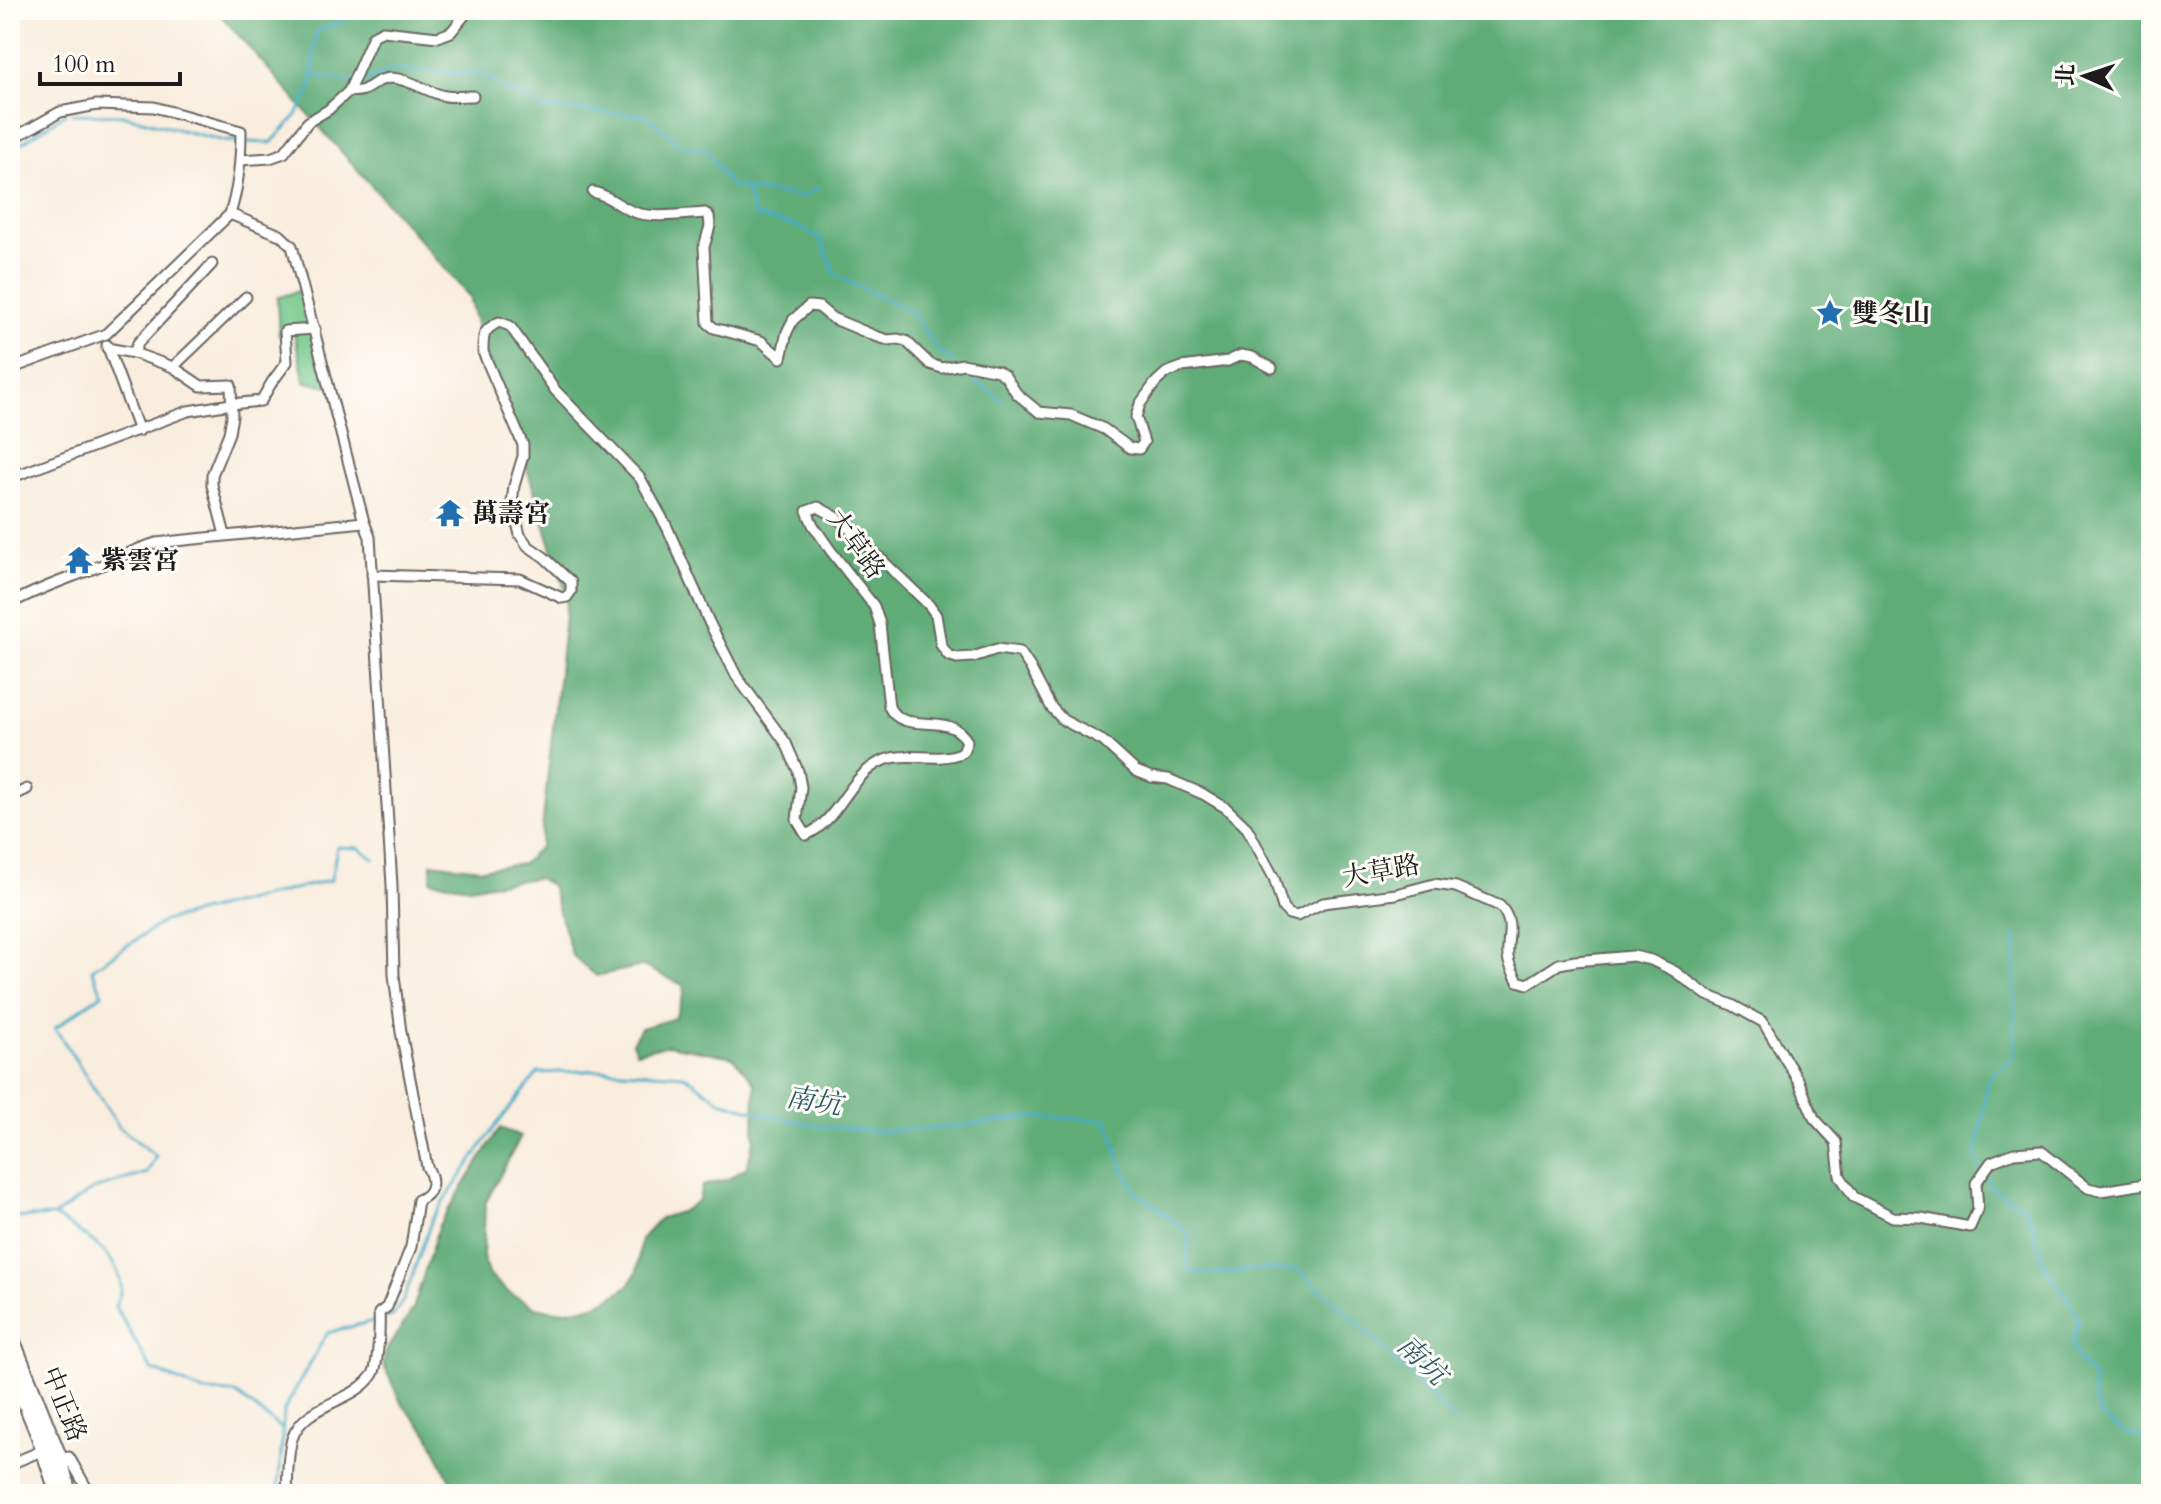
<svg xmlns="http://www.w3.org/2000/svg" width="2161" height="1504" font-family="Cardo,'Noto Serif TC',serif">
<rect width="100%" height="100%" fill="#fdfcf7"/>
<filter id="ink" filterUnits="userSpaceOnUse"><feTurbulence type="fractalNoise" baseFrequency=".0125" numOctaves="2"/><feDisplacementMap in="SourceGraphic" scale="16" xChannelSelector="R" yChannelSelector="G"/><feConvolveMatrix kernelMatrix="1 2 1 2 8 2 1 2 1" color-interpolation-filters="sRGB"/></filter>
<filter id="wash" filterUnits="userSpaceOnUse"><feTurbulence type="fractalNoise" baseFrequency=".006" numOctaves="4" result="noise"/><feDisplacementMap in="SourceGraphic" scale="32" xChannelSelector="R" yChannelSelector="G"/><feGaussianBlur stdDeviation="1.8" result="paint"/><feColorMatrix in="noise" values="0 0 0 0 0 0 0 0 0 0 0 0 0 0 0 0 0 1.4 0 .05"/><feComposite in="paint" operator="in"/></filter>
<g filter="url(#wash)">
<rect width="100%" height="100%" fill="#f9edde"/>
<path fill="#74c88b" stroke="#487254" stroke-width="2" d="M 301,290 L 329,386 L 305,382 L 294,333 L 279,336 L 277,298 Z"/>
<path fill="#5fac77" stroke="#3e644a" stroke-width="2" d="M 216,10 L 2151,10 L 2151,1494 L 456,1494 L 429,1435 L 401,1403 L 383,1364 L 387,1349 L 413,1309 L 439,1225 L 500,1128 L 521,1136 L 485,1204 L 483,1256 L 488,1274 L 509,1293 L 535,1307 L 557,1311 L 583,1308 L 607,1300 L 629,1285 L 637,1271 L 641,1239 L 661,1218 L 683,1211 L 699,1200 L 702,1186 L 728,1179 L 747,1167 L 754,1140 L 755,1083 L 733,1057 L 668,1045 L 636,1052 L 632,1042 L 641,1028 L 675,1018 L 684,994 L 683,985 L 643,966 L 596,976 L 572,955 L 551,885 L 537,878 L 469,887 L 431,881 L 431,863 L 482,869 L 522,864 L 540,847 L 567,597 L 523,456 L 483,352 L 469,296 Z"/>
<g fill="none" stroke-linecap="round" stroke-linejoin="round">
<g stroke="#47abc6" stroke-width="3">
<path d="M 313,76 L 360,83 L 395,69 L 485,75 L 510,93 L 544,108 L 648,116 L 680,145 L 706,150 L 730,185 L 747,189 L 754,216 L 799,227 L 820,238 L 836,276 L 911,311 L 935,346 L 953,363"/>
<path d="M 72,114 L 122,115 L 224,141 L 238,141"/>
<path d="M 245,142 L 271,143 L 297,115 L 311,88 L 316,32 L 354,15 L 381,13 L 385,10"/>
<path d="M 10,151 L 65,114"/>
<path d="M 747,189 L 803,197 L 819,187"/>
<path d="M 959,369 L 1004,402"/>
<path d="M 1981,1169 L 1976,1158 L 1988,1078 L 2014,1057 L 2016,935"/>
<path d="M 1985,1175 L 1992,1188 L 2025,1208 L 2035,1231 L 2045,1268 L 2069,1300 L 2079,1319 L 2072,1346 L 2077,1357 L 2093,1379 L 2094,1401 L 2103,1418 L 2123,1431 L 2151,1441"/>
<path d="M 10,1218 L 54,1216"/>
<path d="M 282,1429 L 235,1393 L 204,1392 L 151,1369 L 115,1306 C 117,1300 121,1293 121,1288 C 119,1251 80,1233 54,1216 L 94,1189 L 147,1173 L 156,1156 L 119,1127 L 55,1028 L 102,994 L 92,969 L 164,921 L 331,880 L 337,847 L 359,848 L 374,859"/>
<path d="M 278,1494 L 284,1410 L 327,1333 L 393,1316 L 404,1299 L 432,1219 L 494,1128 L 538,1073 L 607,1070 L 684,1075 L 721,1101 L 760,1113 L 817,1126 L 875,1131 L 940,1128 L 1035,1117 L 1108,1120 L 1121,1163 L 1135,1192 L 1156,1206 L 1189,1235 L 1186,1270 L 1214,1274 L 1262,1269 L 1299,1270 L 1357,1322 L 1456,1421"/>
</g>
</g>
</g>
<g filter="url(#ink)">
<g fill="none" stroke-linecap="round" stroke-linejoin="round">
<defs>
<g id="minor">
<path d="M 349,91 L 373,36 L 383,31 L 438,37 L 451,32 L 469,10"/>
<path d="M 10,140 L 60,112 L 97,105 L 154,107 L 241,131 C 241,160 239,186 230,214 L 106,334 L 10,369"/>
<path d="M 241,160 L 270,158 L 284,153 L 308,122 L 328,110 L 349,91 C 369,95 373,78 391,78 C 409,79 424,90 441,95 C 450,98 463,96 473,96"/>
<path d="M 593,192 C 609,195 619,207 634,212 C 652,219 685,214 705,213 L 709,216 L 710,226 L 704,247 L 708,323 L 714,328 L 761,341 L 781,358 L 787,332 L 793,320 L 809,306 L 819,307 L 832,318 L 875,336 L 888,340 L 898,339 L 906,341 L 930,364 L 942,368 L 963,364 L 998,371 L 1005,376 L 1017,394 L 1039,412 L 1071,415 L 1104,429 L 1130,448 L 1139,449 L 1144,442 L 1136,417 L 1140,404 L 1156,382 L 1166,373 L 1182,367 L 1228,361 L 1241,355 L 1252,357 L 1272,368"/>
<path d="M 230,214 L 280,235 L 292,246 L 364,522 L 370,537 L 392,885 L 394,975 L 401,1032 L 427,1167 C 435,1181 434,1194 418,1200 L 411,1247 L 387,1307 L 379,1313 C 380,1325 378,1366 373,1374 C 354,1404 304,1402 292,1439 C 287,1456 288,1476 287,1494"/>
<path d="M 107,345 L 139,431"/>
<path d="M 107,348 L 134,353 L 173,367 L 201,386 L 231,385 L 232,416 L 229,433 L 212,475 L 212,485 L 225,535"/>
<path d="M 134,353 L 138,343 L 212,264"/>
<path d="M 173,367 L 246,297"/>
<path d="M 10,478 L 188,411 L 231,404 L 261,401 L 272,382 L 287,362 L 285,331 L 315,329"/>
<path d="M 372,575 L 520,579 L 562,598 L 567,597 L 571,591 L 571,582 L 544,557 L 528,546 L 520,535 L 512,503 L 514,486 L 523,456 L 523,445 L 483,352 C 483,334 483,330 499,322 L 510,326 L 555,390 L 640,478 L 667,527 L 709,622 L 737,677 L 786,743 L 798,771 L 801,787 L 797,820 L 806,835 C 840,820 848,776 882,761 C 907,750 938,764 963,752 L 967,741 C 948,709 904,737 889,707 L 880,624 L 874,606 L 831,551 L 813,525 L 807,511 L 818,507 L 838,518 L 929,605 L 936,615 L 941,645 L 948,655 L 957,658 L 973,657 L 997,649 L 1020,652 L 1030,667 L 1051,707 L 1063,720 L 1103,741 L 1136,771 L 1151,777 L 1168,779 L 1203,794 L 1226,808 L 1247,828 L 1274,878 L 1283,908 L 1289,914 L 1297,916 L 1323,903 L 1396,894 L 1434,884 L 1456,887 L 1500,906 C 1516,924 1506,936 1508,957 C 1509,966 1514,973 1518,981 L 1528,984 L 1559,964 L 1575,961 L 1633,956 L 1651,960 L 1674,971 L 1707,995 L 1732,1005 L 1763,1022 L 1799,1082 L 1814,1118 L 1836,1142 L 1840,1176 L 1854,1197 L 1893,1217 L 1921,1218 L 1970,1227 L 1978,1209 L 1976,1183 L 1991,1162 L 2014,1153 L 2041,1151 L 2088,1188 L 2101,1191 L 2151,1183"/>
<path d="M 10,604 C 38,588 68,579 97,567 C 117,559 135,549 156,543 L 364,522"/>
<path d="M 10,797 L 27,789"/>
<path d="M 60,1459 L 69,1457 L 90,1494"/>
<path d="M 10,1464 L 44,1450"/>
</g>
<g id="primary">
<path d="M 10,1334 L 60,1459 L 69,1494"/>
<path d="M 10,1365 L 38,1434 L 58,1494"/>
</g>
</defs>
<use href="#minor" stroke="#696560" stroke-width="13"/>
<use href="#primary" stroke="#696560" stroke-width="18"/>
<use href="#minor" stroke="#fff" stroke-width="9"/>
<use href="#primary" stroke="#fff" stroke-width="14"/>
</g>
</g>
<defs>
<symbol id="sight-bare" viewBox="-9 -9 18 18"><path d="M0-6L1.8-2.2L6-1.7L2.9 1.2L3.7 5.4L0 3.3L-3.7 5.4L-2.9 1.2L-6-1.7L-1.8-2.2Z" fill="#1f6fb2" stroke="#fdfcf7" stroke-width="2.5" paint-order="stroke"/></symbol>
<symbol id="temple-bare" viewBox="-9 -9 18 18"><path d="M0-6L5-2H3V0L6.5 2.5H4V6H1.5V3h-3V6H-4V2.5H-6.5L-3 0V-2H-5Z" fill="#1f6fb2" stroke="#fdfcf7" stroke-width="2.5" paint-order="stroke"/></symbol>
</defs>
<g fill-rule="evenodd">
<use href="#sight-bare" x="1810" y="293" width="40" height="40"/>
<use href="#temple-bare" x="430" y="493" width="40" height="40"/>
<use href="#temple-bare" x="59" y="540" width="40" height="40"/>
</g>
<g text-anchor="middle" dominant-baseline="central" stroke-width="6" stroke-linejoin="round" paint-order="stroke">
<g font-size="26" font-weight="bold" fill="#1c1c1c" stroke="#fdfcf7" text-anchor="start">
<text x="1852" y="313">雙冬山</text>
<text x="472" y="513">萬壽宮</text>
<text x="101" y="560">紫雲宮</text>
</g>
<g font-size="26" fill="#1c1c1c" stroke="#fdfcf7">
<text transform="translate(856 544) rotate(54)">大草路</text>
<text transform="translate(1381 871) rotate(-10)">大草路</text>
<text transform="translate(64 1404) rotate(68)">中正路</text>
</g>
<g font-size="28" font-style="italic" fill="#2f5c68" stroke="#fdfcf7">
<text transform="translate(814 1101) rotate(9)">南坑</text>
<text transform="translate(1422 1360) rotate(44)">南坑</text>
</g>
</g>
<rect width="2161" height="1504" fill="none" stroke="#fdfcf7" stroke-width="40"/>
<g transform="translate(2085 76) rotate(273)" stroke="#fdfcf7" stroke-width="6" paint-order="stroke">
<path d="M0-6L14 30L0 20L-14 30Z" fill="#1c1c1c"/>
<text y="-12" font-size="22" font-weight="bold" text-anchor="middle" fill="#1c1c1c">北</text>
</g>
<path d="M40 72v12h140v-12" fill="none" stroke="#1c1c1c" stroke-width="4"/>
<text x="52" y="72" font-size="24" fill="#1c1c1c" stroke="#fdfcf7" stroke-width="6" paint-order="stroke">100 m</text>
</svg>
